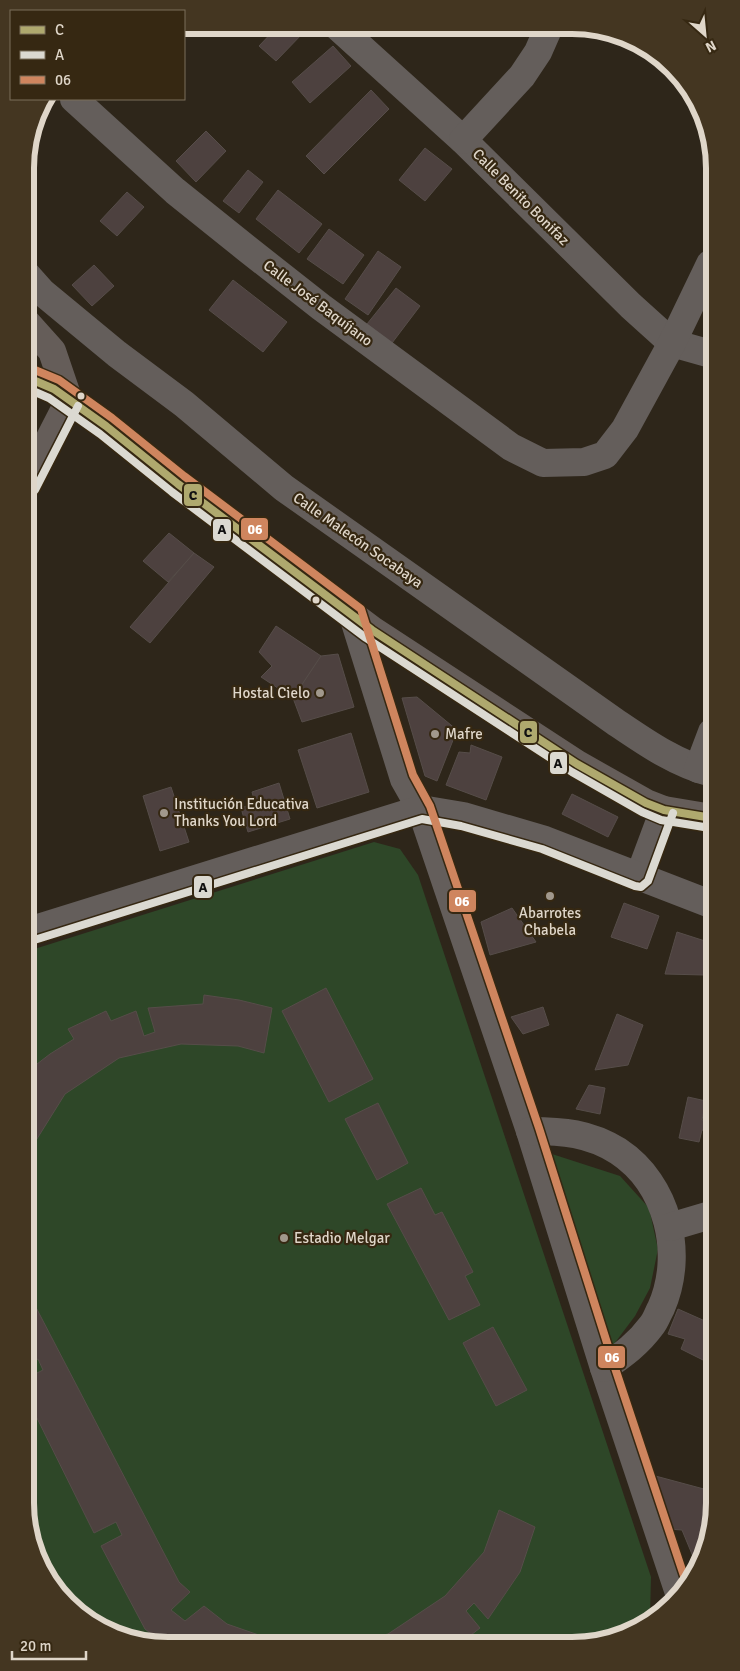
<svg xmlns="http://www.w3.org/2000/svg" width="740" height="1671" font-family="Signika,sans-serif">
<rect width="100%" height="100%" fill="#2e261a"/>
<g fill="#2e4728">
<path d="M 374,842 L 400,849 L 418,875 L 651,1577 L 650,1616 L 609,1641 L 141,1643 L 74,1610 L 38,1553 L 30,1525 L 28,951 Z"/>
<path d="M 552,1154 L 620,1176 L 649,1208 L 658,1249 L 650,1288 L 635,1316 L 611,1348 Z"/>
</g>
<g fill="#4d413f" stroke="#564d49">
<path d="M 278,26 L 299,26 L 305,31 L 276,61 L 259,46 Z"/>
<path d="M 333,46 L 351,66 L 310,103 L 292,82 Z"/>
<path d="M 371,90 L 389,109 L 324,174 L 306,156 Z"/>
<path d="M 206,131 L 226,151 L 196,182 L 176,161 Z"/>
<path d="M 425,148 L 452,169 L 425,201 L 399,180 Z"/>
<path d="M 248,170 L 263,182 L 239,213 L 223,201 Z"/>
<path d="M 278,190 L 322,224 L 299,253 L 256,219 Z"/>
<path d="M 127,192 L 144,207 L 117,236 L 100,221 Z"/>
<path d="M 329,229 L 364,255 L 343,284 L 307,259 Z"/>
<path d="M 378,251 L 401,267 L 368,315 L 345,299 Z"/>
<path d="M 94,265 L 114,286 L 92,306 L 72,285 Z"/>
<path d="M 233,280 L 287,322 L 263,352 L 209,310 Z"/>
<path d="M 396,288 L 420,306 L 392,343 L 367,324 Z"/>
<path d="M 169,533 L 194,553 L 168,582 L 143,561 Z"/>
<path d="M 194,553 L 214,567 L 150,643 L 130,627 Z"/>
<path d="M 276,626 L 321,656 L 293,698 L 261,677 L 272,666 L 259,652 Z"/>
<path d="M 338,654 L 354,707 L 302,722 L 293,698 L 321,656 Z"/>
<path d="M 417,697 L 457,730 L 437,781 L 425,776 L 402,698 Z"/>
<path d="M 351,733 L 369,792 L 317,808 L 298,750 Z"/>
<path d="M 471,745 L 502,757 L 486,800 L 446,785 L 459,752 L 470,753 Z"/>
<path d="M 279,783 L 290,819 L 248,832 L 241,808 L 255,803 L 252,792 Z"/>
<path d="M 171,787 L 189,842 L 160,851 L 143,796 Z"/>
<path d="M 572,794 L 618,817 L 608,837 L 562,814 Z"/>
<path d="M 624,903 L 659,916 L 647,949 L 611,937 Z"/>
<path d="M 512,908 L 536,942 L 490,955 L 481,922 Z"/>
<path d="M 677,932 L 705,941 L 704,975 L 665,974 Z"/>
<path d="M 326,988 L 373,1079 L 329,1102 L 282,1011 Z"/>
<path d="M 204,995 L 239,1000 L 272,1008 L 264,1053 L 238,1046 L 181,1044 L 119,1058 L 65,1094 L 35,1142 L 29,1157 L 28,1071 L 50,1054 L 74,1039 L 68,1029 L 106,1011 L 111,1021 L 136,1011 L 144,1036 L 155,1032 L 148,1008 L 203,1004 Z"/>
<path d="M 543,1007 L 549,1025 L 523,1034 L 511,1017 Z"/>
<path d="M 617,1014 L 643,1025 L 628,1065 L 595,1070 Z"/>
<path d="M 589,1085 L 605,1088 L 600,1114 L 576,1109 Z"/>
<path d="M 688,1097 L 706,1101 L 702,1120 L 713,1123 L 712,1133 L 702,1130 L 699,1142 L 679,1138 Z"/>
<path d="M 378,1103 L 408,1163 L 377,1180 L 345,1119 Z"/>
<path d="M 421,1188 L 435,1215 L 442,1212 L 473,1272 L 465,1276 L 480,1305 L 449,1320 L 387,1204 Z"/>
<path d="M 29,1294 L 179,1582 L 190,1592 L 171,1610 L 185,1621 L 204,1606 L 227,1624 L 276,1641 L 292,1643 L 163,1643 L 145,1629 L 101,1546 L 122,1535 L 116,1522 L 94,1533 L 29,1402 L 29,1377 L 43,1370 L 38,1359 L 29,1363 Z"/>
<path d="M 678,1309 L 714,1325 L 713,1365 L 681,1349 L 685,1339 L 668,1334 Z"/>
<path d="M 493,1327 L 527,1390 L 496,1406 L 463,1343 Z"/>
<path d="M 714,1401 L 714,1427 L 705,1423 Z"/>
<path d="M 648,1474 L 715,1492 L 715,1512 L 703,1559 L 694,1559 L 682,1530 L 668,1529 Z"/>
<path d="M 499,1510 L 535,1527 L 520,1572 L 488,1619 L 474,1603 L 466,1611 L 480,1628 L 462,1642 L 352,1642 L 388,1634 L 445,1596 L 484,1552 Z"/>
</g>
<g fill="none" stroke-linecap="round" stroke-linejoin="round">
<g stroke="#645e5b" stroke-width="28">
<path d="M 337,26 L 463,140 L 631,306 L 672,343 L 711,354"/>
<path d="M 74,99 L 175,191 L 246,248 L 321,307 L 511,447 L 543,463 L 584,462 L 605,455 L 625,429 L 672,343 L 710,264"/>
<path d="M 463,140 L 522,76 L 538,52 L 549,27"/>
<path d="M 26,274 L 42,292 L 117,354 L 184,404 L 284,488 L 614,721 C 645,742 676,764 712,773"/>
<path d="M 353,616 L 404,779 L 421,809 L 530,1131 L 604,1368 L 680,1596"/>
<path d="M 698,769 L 712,732"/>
<path d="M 639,877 L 664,810"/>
<path d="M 28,931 L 421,809 L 463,816 L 545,840 L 713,905"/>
<path d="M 530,1131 C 563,1131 589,1133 618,1151 C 668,1184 685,1254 661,1308 C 658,1313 656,1320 652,1325 C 638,1344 624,1354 604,1368"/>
<path d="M 670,1227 L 714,1214"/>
</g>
<g stroke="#655d59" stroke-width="28">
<path d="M 26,322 L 52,351 L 69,401"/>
<path d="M 26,377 L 54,389 L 106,426 L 178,484 L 372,630 L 577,764 L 646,803 L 664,810 L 712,818"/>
<path d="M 26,485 L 69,401"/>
</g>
<defs>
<path id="bus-1" d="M 26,377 L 54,389 L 106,426 L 178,484 L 372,630 L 577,764 L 646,803 L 664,810 L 712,818"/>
<g id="bus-2">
<path d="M 26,388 L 49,398 L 100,434 L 172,492 L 366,638 L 572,772 L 642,812 L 661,820 L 710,828"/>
<path d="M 35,490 L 78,406"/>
<path d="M 31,941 L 422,819 L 461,826 L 542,849 L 635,886 L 641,887 L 648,881 L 673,813"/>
</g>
<path id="bus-3" d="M 30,368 L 59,380 L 112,418 L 184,476 L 361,609 L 413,775 L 430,806 L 539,1128 L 614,1365 L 687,1585"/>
</defs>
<use href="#bus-1" stroke="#362812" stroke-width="11"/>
<use href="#bus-2" stroke="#362812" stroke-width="11"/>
<use href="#bus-3" stroke="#362812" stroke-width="11"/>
<use href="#bus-1" stroke="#afa96e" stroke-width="8"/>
<use href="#bus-2" stroke="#dbd9d1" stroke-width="8"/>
<use href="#bus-3" stroke="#cf855e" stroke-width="8"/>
</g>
<g fill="#dfd6c9" stroke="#362812" stroke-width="2">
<circle cx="81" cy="396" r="4.5"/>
<circle cx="316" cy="600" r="4.5"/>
</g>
<g fill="#a1988c" stroke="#362812" stroke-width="2">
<circle cx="320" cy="693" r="5"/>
<circle cx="435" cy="734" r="5"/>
<circle cx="164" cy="813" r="5"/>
<circle cx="550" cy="896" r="5"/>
<circle cx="284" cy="1238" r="5"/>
</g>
<g text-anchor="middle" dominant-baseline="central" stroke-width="4.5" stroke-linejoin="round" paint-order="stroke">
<g font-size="15" fill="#dfd6c9" stroke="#362812">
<text transform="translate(521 197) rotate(45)">Calle Benito Bonifaz</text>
<text transform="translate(318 303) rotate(37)">Calle José Baquíjano</text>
<text transform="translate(358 540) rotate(35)">Calle Malecón Socabaya</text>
</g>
<g font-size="15" fill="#dfd6c9" stroke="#362812" text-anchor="start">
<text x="310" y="693" text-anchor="end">Hostal Cielo</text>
<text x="445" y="734">Mafre</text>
<text x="174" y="804">Institución Educativa<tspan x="174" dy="17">Thanks You Lord</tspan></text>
<text x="550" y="913" text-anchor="middle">Abarrotes<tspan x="550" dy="17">Chabela</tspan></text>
<text x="294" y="1238">Estadio Melgar</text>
</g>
</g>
<path d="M0 0H740V1671H0ZM168 34H572A134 134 0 0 1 706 168V1503A134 134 0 0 1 572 1637H168A134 134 0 0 1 34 1503V168A134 134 0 0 1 168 34Z" fill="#443621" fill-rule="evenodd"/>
<path fill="none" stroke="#dfd6c9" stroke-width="6" d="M168 34H572A134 134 0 0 1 706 168V1503A134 134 0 0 1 572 1637H168A134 134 0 0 1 34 1503V168A134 134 0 0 1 168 34Z"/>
<g stroke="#362812" stroke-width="2">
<rect x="183" y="483" width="20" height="24" rx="5" fill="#afa96e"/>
<rect x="240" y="517" width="29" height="24" rx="5" fill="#cf855e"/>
<rect x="212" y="518" width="20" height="24" rx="5" fill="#dbd9d1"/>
<rect x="519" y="720" width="19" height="24" rx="5" fill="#afa96e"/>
<rect x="549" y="751" width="19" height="24" rx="5" fill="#dbd9d1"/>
<rect x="193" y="875" width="20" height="24" rx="5" fill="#dbd9d1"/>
<rect x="448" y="889" width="29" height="24" rx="5" fill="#cf855e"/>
<rect x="597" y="1345" width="29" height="24" rx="5" fill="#cf855e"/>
</g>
<g font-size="14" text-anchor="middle" font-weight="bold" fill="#fff">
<text x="255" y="534">06</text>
<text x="462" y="906">06</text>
<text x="612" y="1362">06</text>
</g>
<g font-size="14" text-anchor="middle" font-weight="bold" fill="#111">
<text x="193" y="500">C</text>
<text x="222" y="534">A</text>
<text x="528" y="737">C</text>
<text x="558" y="768">A</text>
<text x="203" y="892">A</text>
</g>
<rect x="10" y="10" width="175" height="90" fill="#362812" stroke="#7a6e5b"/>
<rect x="20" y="26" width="25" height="8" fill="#afa96e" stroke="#7a6e5b"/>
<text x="55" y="35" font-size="15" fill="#dfd6c9">C</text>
<rect x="20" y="51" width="25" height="8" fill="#dbd9d1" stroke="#7a6e5b"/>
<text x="55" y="60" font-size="15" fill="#dfd6c9">A</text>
<rect x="20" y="76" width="25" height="8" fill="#cf855e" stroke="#7a6e5b"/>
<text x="55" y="85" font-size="15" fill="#dfd6c9">06</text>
<g transform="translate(705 35) rotate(153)" stroke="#362812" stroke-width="4" paint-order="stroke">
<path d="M0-4L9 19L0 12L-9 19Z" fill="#dfd6c9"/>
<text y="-8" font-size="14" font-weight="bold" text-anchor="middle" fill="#dfd6c9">N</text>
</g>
<path d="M12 1651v8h74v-8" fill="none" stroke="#dfd6c9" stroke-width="2.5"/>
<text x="20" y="1651" font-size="15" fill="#dfd6c9" stroke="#362812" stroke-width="4" paint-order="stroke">20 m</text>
</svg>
